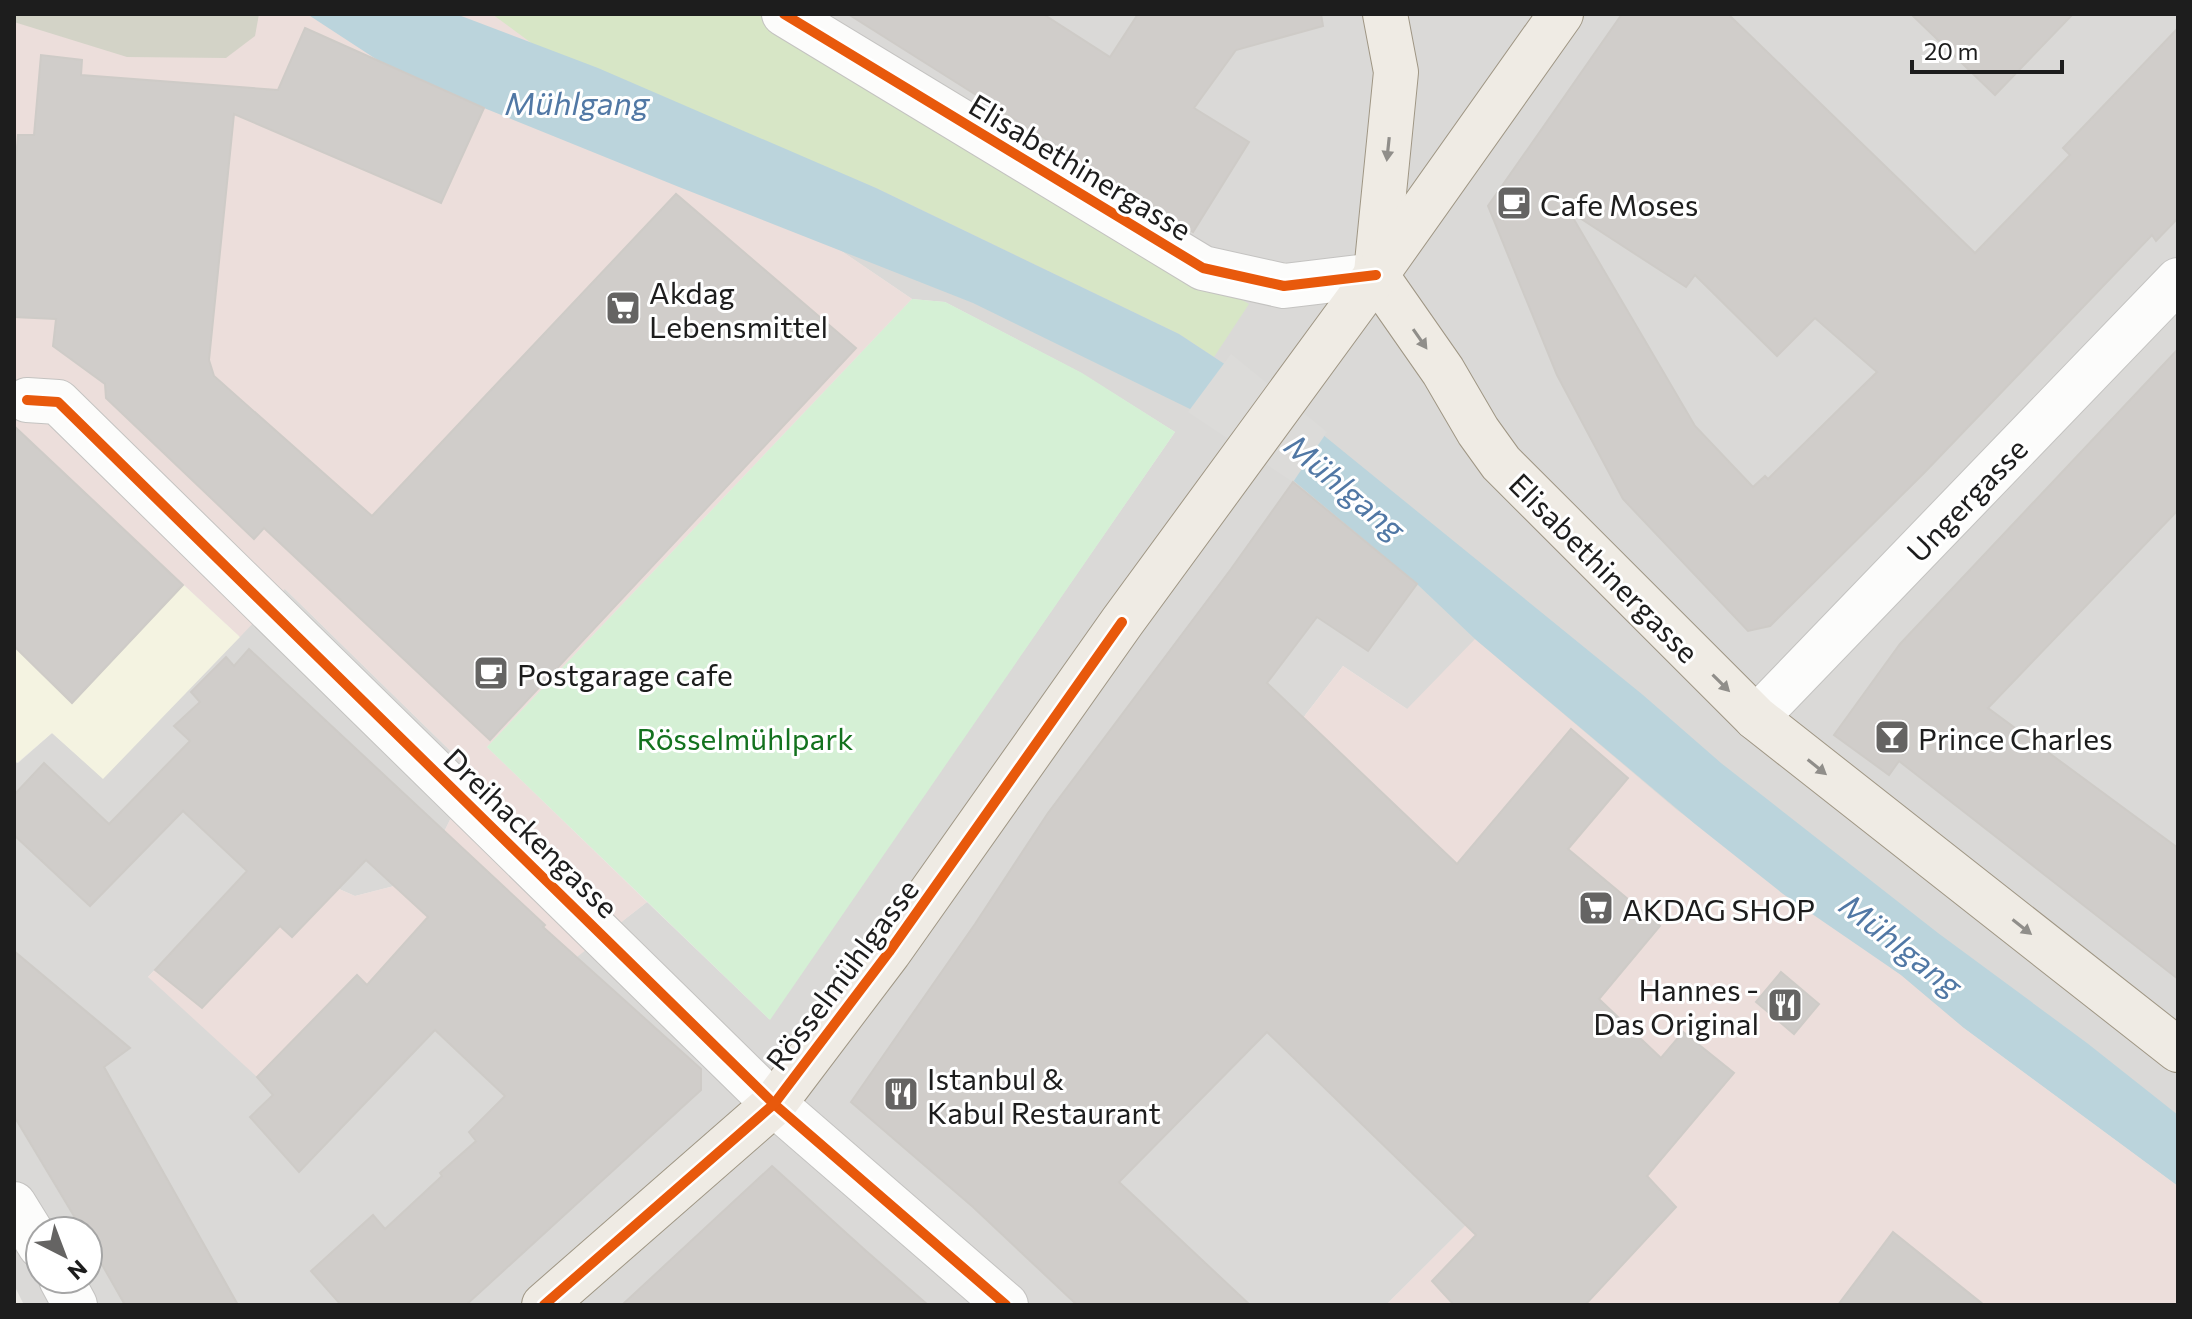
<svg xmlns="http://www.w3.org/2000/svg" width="2192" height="1319" font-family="Commissioner,sans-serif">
<rect width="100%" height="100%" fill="#ebe9e5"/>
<path fill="#dad9d7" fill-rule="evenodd" d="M 492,14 L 2178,14 L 2178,1186 L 1964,1028 L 1407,709 L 1343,666 L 1306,714 L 1227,833 L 1557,1135 L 1386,1305 L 24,1305 L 14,1285 L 14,760 L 18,763 L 52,733 L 103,778 L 284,588 L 473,773 L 444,832 L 394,886 L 355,896 L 339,889 L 282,832 L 148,977 L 435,1030 L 475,1068 L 576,957 L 647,902 L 769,1019 L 1175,432 L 1081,373 L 945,302 L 912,299 ZM 40,1231 L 88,1231 L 88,1279 L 40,1279 Z"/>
<g fill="#ecdedb">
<path d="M 14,14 L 494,14 L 912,299 L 487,747 L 647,902 L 577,957 L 475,1068 L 434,1030 L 321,1149 L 257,1077 L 148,977 L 283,832 L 339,889 L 355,896 L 394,886 L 444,832 L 473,773 L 285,589 L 240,637 L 14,427 Z"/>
<path d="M 1475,639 L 1677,810 L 1901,975 L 1964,1028 L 2178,1186 L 2178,1305 L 1386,1305 L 1556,1135 L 1227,833 L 1306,714 L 1343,666 L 1407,709 Z"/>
</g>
<path fill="#f4f3e1" d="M 14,428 L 240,637 L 103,779 L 52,733 L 17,763 L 14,760 Z"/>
<path fill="#d3d3c7" d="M 14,14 L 259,14 L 255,36 L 226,58 L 127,57 L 14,22 Z"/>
<path fill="#d7e6c6" d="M 492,14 L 758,14 L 1249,304 L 1214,357 L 1179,334 L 876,188 L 534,45 Z"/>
<path fill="#d5f0d5" d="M 912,299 L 945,302 L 1082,373 L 1175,432 L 770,1020 L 487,747 Z"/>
<path fill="#bbd4dc" d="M 307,14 L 456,14 L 598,68 L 876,188 L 1179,334 L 1267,392 L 1322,434 L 1643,695 L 1721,763 L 1938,933 L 2087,1043 L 2178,1115 L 2178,1186 L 1964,1028 L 1901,975 L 1783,894 L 1695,824 L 1475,639 L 1417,584 L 1245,440 L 1190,409 L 973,303 L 679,187 L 484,108 L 382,63 Z"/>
<path fill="#dcdbd9" d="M 1231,354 L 1327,432 L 1293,482 L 1188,412 Z"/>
<g fill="#d0cdca" stroke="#cecbc7" stroke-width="2" fill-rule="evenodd">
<path d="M 848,14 L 1043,14 L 1110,57 L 1138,14 L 1321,14 L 1323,26 L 1236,50 L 1194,108 L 1249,142 L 1193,232 Z"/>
<path d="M 1622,14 L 1728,14 L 1975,253 L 2070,155 L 2063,148 L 2178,28 L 2178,218 L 2156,241 L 2152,235 L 1925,472 L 1770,626 L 1748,631 L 1623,499 L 1557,375 L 1488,206 ZM 1569,211 L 1686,287 L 1695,275 L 1777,356 L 1815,318 L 1877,372 L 1768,479 L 1765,476 L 1753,487 L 1695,426 Z"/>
<path d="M 1911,14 L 2073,14 L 1995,95 Z"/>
<path d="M 305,28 L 484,108 L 441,203 L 234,114 L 209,360 L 214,376 L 372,516 L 676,194 L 856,348 L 490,740 L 264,528 L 254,539 L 106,398 L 105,384 L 53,346 L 56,319 L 14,317 L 14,183 L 18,135 L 34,135 L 41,55 L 82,60 L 81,75 L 278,90 Z"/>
<path d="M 2178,349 L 2178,510 L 1988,708 L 2178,848 L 2178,979 L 1899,761 L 1889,775 L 1834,735 L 1900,644 Z"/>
<path d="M 14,426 L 183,585 L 72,703 L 14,646 Z"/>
<path d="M 1293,482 L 1417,584 L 1368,651 L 1317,617 L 1267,683 L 1457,864 L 1571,729 L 1628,778 L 1568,849 L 1660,926 L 1599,999 L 1661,1058 L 1683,1032 L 1734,1073 L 1647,1176 L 1676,1207 L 1585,1305 L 1454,1305 L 1432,1281 L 1476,1235 L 1267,1032 L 1119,1182 L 1250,1305 L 1077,1305 L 973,1207 L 851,1102 L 975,924 L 1048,813 L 1231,569 Z"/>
<path d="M 249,649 L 545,925 L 543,927 L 701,1069 L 701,1090 L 466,1305 L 341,1305 L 311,1271 L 373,1215 L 385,1229 L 442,1176 L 440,1173 L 476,1141 L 469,1132 L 505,1096 L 435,1030 L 299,1172 L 250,1117 L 273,1095 L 257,1077 L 357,975 L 367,985 L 428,917 L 366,860 L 292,937 L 280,926 L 202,1008 L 155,970 L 247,871 L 183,811 L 90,906 L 14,835 L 14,795 L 44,763 L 109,824 L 190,741 L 174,726 L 200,702 L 191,692 L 226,657 L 234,666 Z"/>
<path d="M 14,951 L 130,1048 L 104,1067 L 238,1305 L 125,1305 L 88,1240 L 88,1231 L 83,1231 L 14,1116 Z"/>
<path d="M 1781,972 L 1819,1004 L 1794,1034 L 1756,1002 Z"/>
<path d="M 772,1166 L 865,1250 L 928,1305 L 622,1305 Z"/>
<path d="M 1893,1232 L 1984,1305 L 1838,1305 Z"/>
</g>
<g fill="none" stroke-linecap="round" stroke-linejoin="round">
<defs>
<g id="minor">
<path d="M 784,14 L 1203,268 L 1284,286 L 1376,275"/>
<path d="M 27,400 L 58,402 L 774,1104 L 1006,1305"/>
<path d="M 1756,718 L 2178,280"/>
<path d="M 14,1204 L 40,1246"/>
<path d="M 61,1279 L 75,1305"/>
</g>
<g id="major">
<path d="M 1376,273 L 1396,72 L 1385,14"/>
<path d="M 1376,275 L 1443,371 L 1478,431 L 1501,463 L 1756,718 L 2178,1050"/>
<path d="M 544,1305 L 774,1104 L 889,952 L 1122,622 L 1376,275 L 1561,14"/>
</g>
</defs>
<use href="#minor" stroke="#c4c3c1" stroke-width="46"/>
<use href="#major" stroke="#9f9684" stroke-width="46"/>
<use href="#minor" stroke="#fcfcfb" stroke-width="44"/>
<use href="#major" stroke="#efebe4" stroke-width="44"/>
<defs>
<g id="cycleway">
<path d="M 784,14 L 1203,268 L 1284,286 L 1376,275"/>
<path d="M 27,400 L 58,402 L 774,1104 L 1006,1305"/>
<path d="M 544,1305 L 774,1104 L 889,952 L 1122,622"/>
</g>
</defs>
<use href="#cycleway" stroke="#fff" stroke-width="15"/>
<use href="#cycleway" stroke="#e8590c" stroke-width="10"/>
</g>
<defs><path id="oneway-solid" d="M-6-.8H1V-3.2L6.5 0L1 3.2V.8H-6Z" transform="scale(2)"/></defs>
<g fill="#908e8a">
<use href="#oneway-solid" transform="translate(1388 149) rotate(96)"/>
<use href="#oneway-solid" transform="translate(1420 339) rotate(55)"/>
<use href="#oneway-solid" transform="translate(1721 683) rotate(45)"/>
<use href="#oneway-solid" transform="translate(1817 767) rotate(39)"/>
<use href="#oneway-solid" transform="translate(2022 927) rotate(38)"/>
</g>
<defs>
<symbol id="cafe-square" viewBox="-11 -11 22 22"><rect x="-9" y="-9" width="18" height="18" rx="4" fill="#656463" stroke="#fff"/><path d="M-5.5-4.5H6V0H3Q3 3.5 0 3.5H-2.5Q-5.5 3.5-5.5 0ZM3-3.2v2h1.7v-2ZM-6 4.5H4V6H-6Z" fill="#fff"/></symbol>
<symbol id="supermarket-square" viewBox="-11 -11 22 22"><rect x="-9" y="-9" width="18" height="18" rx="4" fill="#656463" stroke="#fff"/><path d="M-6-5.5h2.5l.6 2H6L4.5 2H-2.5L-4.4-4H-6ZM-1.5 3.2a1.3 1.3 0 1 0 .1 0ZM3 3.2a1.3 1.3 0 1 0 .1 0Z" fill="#fff"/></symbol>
<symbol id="bar-square" viewBox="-11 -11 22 22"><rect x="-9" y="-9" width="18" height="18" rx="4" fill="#656463" stroke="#fff"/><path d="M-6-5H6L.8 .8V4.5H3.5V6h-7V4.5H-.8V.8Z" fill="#fff"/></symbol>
<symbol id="restaurant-square" viewBox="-11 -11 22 22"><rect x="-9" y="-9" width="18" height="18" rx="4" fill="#656463" stroke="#fff"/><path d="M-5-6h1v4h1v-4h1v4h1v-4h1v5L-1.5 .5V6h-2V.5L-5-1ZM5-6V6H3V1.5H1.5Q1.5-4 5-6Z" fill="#fff"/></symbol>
</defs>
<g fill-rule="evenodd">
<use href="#cafe-square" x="1494" y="183" width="40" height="40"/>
<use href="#supermarket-square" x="603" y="288" width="40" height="40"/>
<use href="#cafe-square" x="471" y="653" width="40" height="40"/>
<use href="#bar-square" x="1872" y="717" width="40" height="40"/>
<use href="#supermarket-square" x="1576" y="888" width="40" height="40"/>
<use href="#restaurant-square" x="1765" y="985" width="40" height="40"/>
<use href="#restaurant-square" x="881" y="1074" width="40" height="40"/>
</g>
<g text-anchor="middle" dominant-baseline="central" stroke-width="6" stroke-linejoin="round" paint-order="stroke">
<g font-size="30" fill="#1d1d1d" stroke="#fff">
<text transform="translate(1081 166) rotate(31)">Elisabethinergasse</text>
<text transform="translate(1966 499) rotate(-46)">Ungergasse</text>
<text transform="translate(1605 567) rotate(45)">Elisabethinergasse</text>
<text transform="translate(532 832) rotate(44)">Dreihackengasse</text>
<text transform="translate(841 974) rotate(-53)">Rösselmühlgasse</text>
</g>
<g font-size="30" fill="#1d1d1d" stroke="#fff" text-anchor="start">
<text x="1540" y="203">Cafe Moses</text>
<text x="649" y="291">Akdag<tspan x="649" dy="34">Lebensmittel</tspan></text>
<text x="517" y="673">Postgarage cafe</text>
<text x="1918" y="737">Prince Charles</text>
<text x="1622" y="908">AKDAG SHOP</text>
<text x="1759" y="988" text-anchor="end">Hannes -<tspan x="1759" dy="34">Das Original</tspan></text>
<text x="927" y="1077">Istanbul &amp;<tspan x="927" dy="34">Kabul Restaurant</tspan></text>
</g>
<g font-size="30" fill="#13721e" stroke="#fff">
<text x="745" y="737">Rösselmühlpark</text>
</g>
<g font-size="32" font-style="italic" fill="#5178a5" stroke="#fff">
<text x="577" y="102">Mühlgang</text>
<text transform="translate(1346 486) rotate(40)">Mühlgang</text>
<text transform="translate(1902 944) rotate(38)">Mühlgang</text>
</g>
</g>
<rect width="2192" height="1319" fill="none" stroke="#1d1d1d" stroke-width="32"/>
<g transform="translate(64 1255) rotate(138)"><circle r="38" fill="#ffffff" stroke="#a5a5a5" stroke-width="2"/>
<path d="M0-6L14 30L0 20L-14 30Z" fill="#656463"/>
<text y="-12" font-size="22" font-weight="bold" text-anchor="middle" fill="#1d1d1d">N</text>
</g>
<path d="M1912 60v12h150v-12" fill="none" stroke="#1d1d1d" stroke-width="4"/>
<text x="1924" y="60" font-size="24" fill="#1d1d1d" stroke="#ffffff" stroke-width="6" paint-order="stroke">20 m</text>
</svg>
